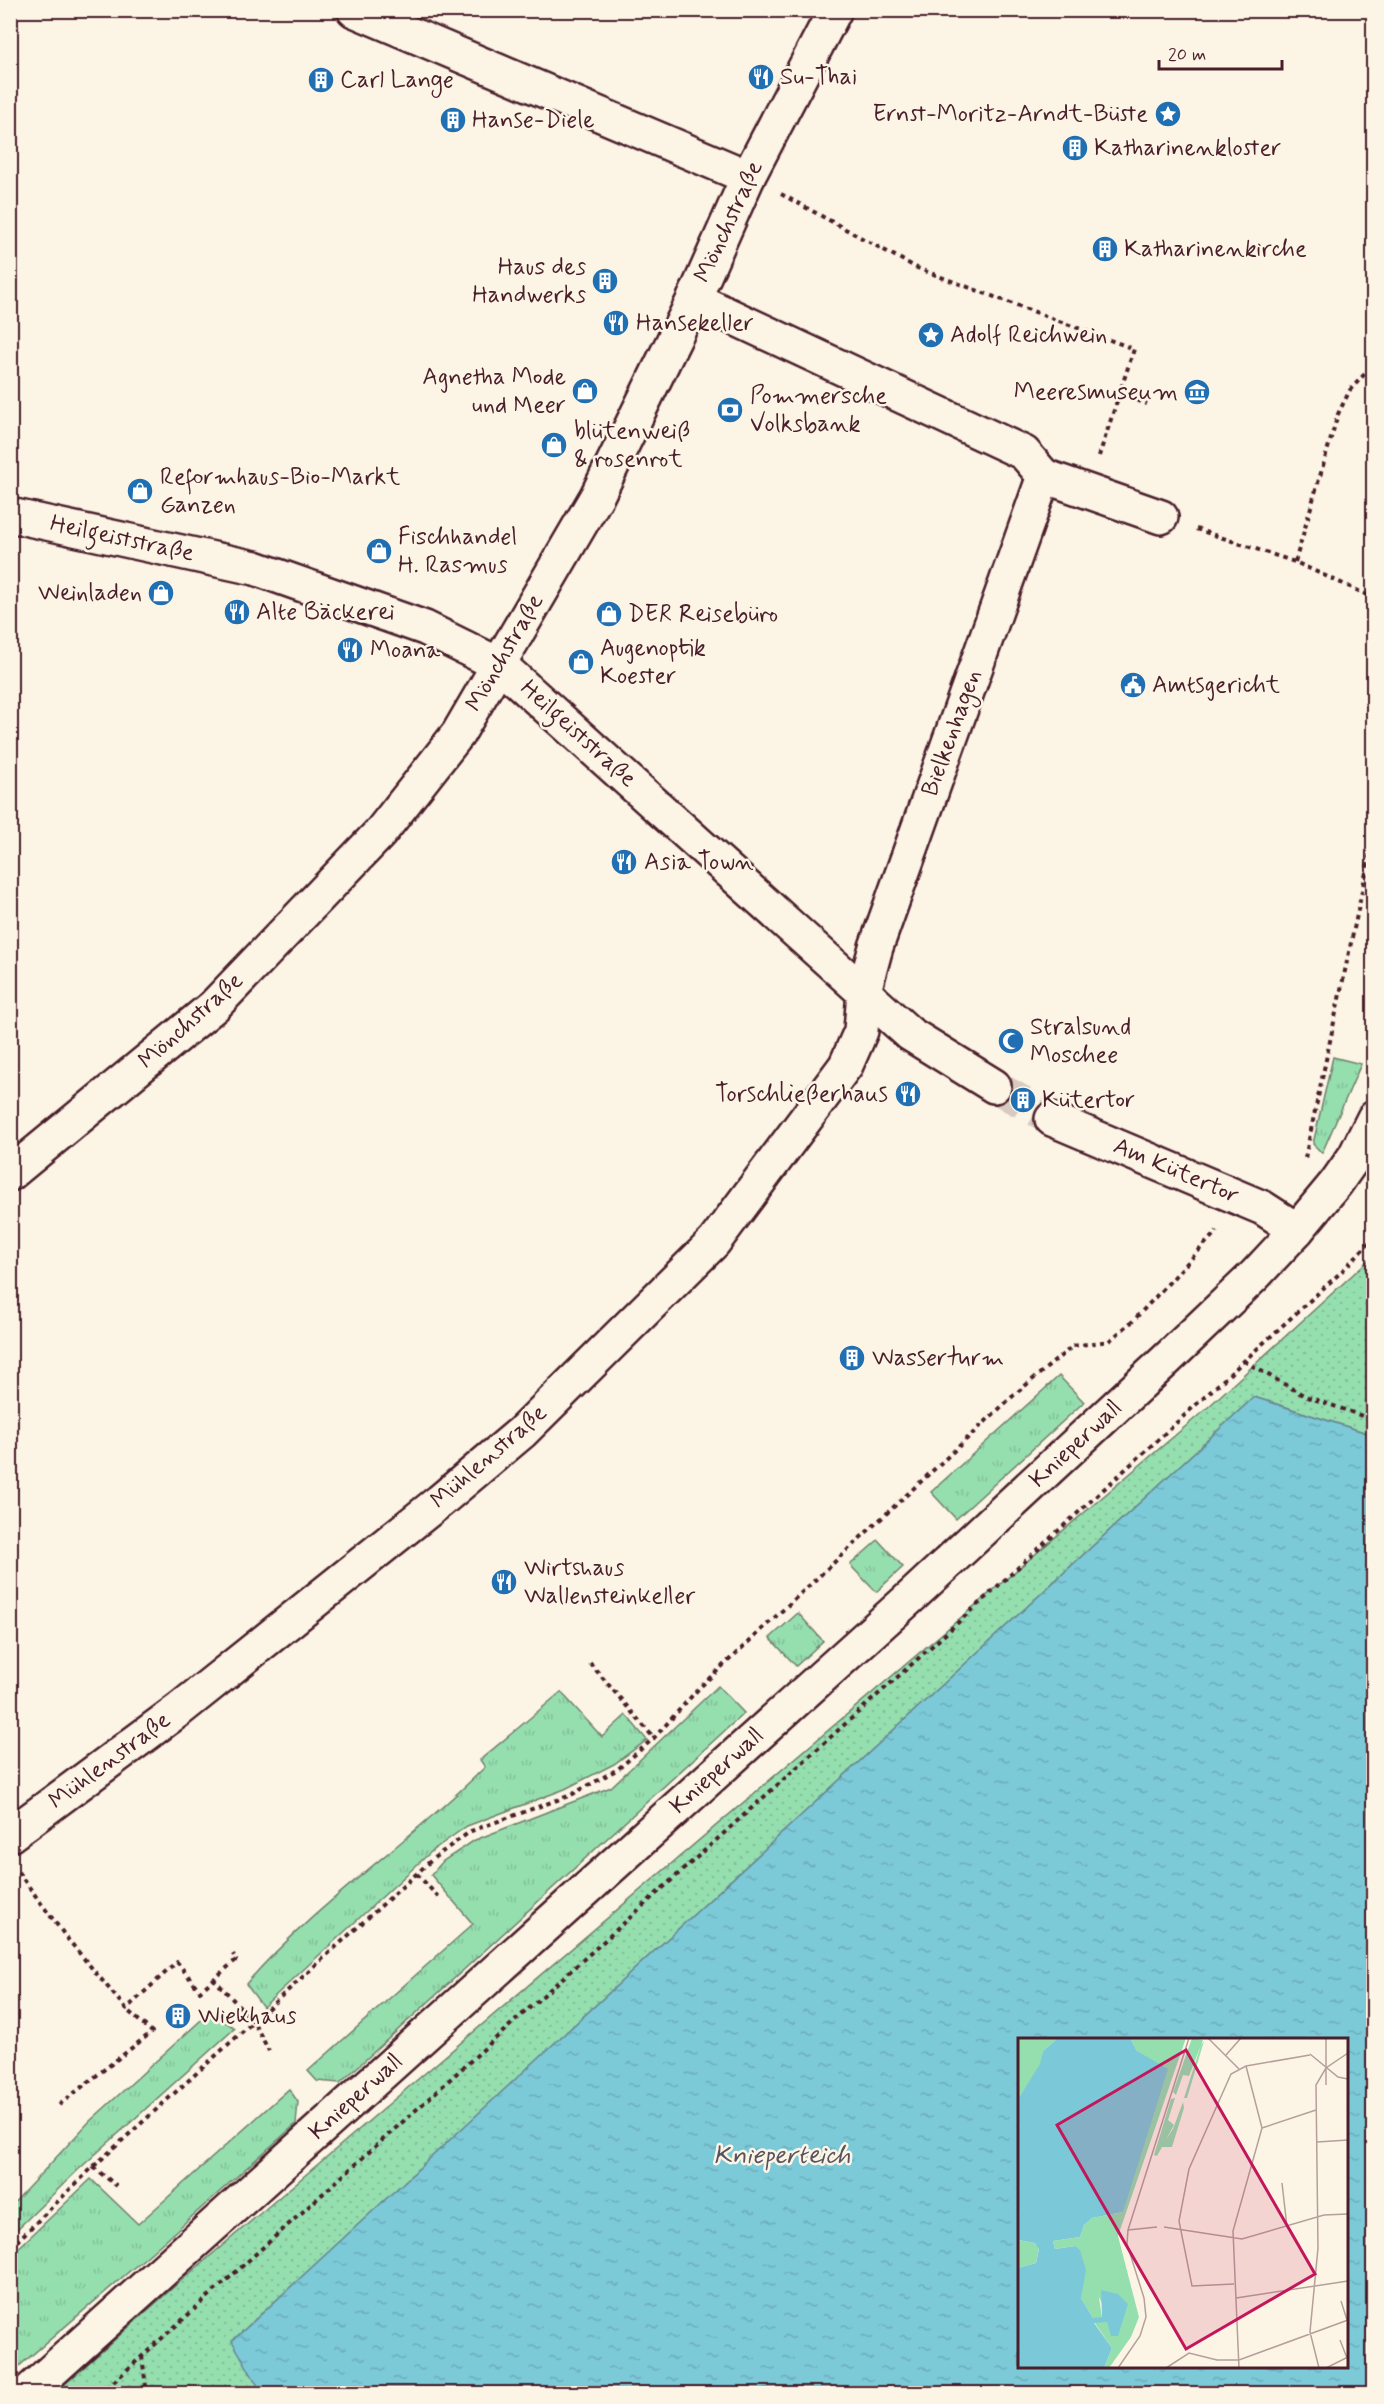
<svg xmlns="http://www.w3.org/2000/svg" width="1384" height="2404" font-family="Mynerve,sans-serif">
<defs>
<pattern id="grass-tufts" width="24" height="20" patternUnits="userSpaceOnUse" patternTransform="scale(1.5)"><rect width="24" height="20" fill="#95dfaf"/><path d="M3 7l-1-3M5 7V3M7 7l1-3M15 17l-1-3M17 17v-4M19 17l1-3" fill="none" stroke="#82bf97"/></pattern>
<pattern id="park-dots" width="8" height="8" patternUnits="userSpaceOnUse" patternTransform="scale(1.5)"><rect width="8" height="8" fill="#95dfaf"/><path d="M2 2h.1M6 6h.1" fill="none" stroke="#82bf97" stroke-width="1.8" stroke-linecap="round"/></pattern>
<pattern id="water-ripples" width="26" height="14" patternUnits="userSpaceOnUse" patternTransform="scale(1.5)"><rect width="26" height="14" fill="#7bc9d8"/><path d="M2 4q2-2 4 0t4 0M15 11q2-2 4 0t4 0" fill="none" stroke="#6cacba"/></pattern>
</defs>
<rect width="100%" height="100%" fill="#fcf5e5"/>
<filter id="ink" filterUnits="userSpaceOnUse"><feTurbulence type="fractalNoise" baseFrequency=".0167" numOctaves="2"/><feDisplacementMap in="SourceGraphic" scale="12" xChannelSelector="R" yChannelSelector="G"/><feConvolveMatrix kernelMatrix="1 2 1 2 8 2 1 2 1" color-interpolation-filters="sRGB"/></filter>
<g filter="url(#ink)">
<g fill="url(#grass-tufts)" stroke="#707f6d" stroke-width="1.5">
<path d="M 1333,1057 L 1361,1064 L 1322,1153 L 1313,1144 Z"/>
<path d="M 1059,1376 L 1084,1402 L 956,1519 L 931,1492 Z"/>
<path d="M 878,1540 L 903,1567 L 876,1592 L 850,1565 Z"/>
<path d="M 798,1613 L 823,1641 L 796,1666 L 770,1638 Z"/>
<path d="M 718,1686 L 744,1713 L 340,2083 L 317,2081 L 308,2071 L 473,1924 L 431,1875 L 443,1861 L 475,1840 L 611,1787 Z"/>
<path d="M 561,1692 L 602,1737 L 626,1715 L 647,1740 L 614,1764 L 565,1789 L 467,1826 L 433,1850 L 263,2007 L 246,1984 C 316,1903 409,1843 485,1767 L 480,1760 Z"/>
<path d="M 210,2012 L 235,2028 L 78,2170 L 11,2235 L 11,2206 L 90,2121 Z"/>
<path d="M 289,2089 L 298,2102 L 296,2124 L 153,2251 L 11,2373 L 11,2255 L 91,2179 L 138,2224 Z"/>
</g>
<path fill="url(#park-dots)" stroke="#707f6d" stroke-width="1.5" d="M 1373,1256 L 1373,1435 L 1254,1397 L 233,2341 L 262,2393 L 54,2394 L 176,2285 L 1206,1409 Z"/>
<path fill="url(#water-ripples)" stroke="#678593" stroke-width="1.5" fill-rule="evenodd" d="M 1254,1397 L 1373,1435 L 1373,2393 L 262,2393 L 232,2341 ZM 1020,2040 L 1346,2040 L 1346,2366 L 1020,2366 Z"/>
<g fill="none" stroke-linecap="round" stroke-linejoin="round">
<path stroke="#d8cac0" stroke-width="33" stroke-dasharray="33 16" stroke-linecap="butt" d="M 994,1086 L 1052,1119"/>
<defs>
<g id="street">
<path d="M 354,10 L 748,177"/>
<path d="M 1044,476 L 1161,517"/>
<path d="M 10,515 L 255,568 L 425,628 L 500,665 L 910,1034 L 994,1086"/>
<path d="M 1052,1119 L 1263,1208 L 1297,1230"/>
<path d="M 10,1174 L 214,1006 L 380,833 L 458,734 L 597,496 L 694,299 L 748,177 L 835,10"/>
<path d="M 10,1835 L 180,1709 L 440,1501 L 522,1432 L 714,1242 L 846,1065 L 861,1031 L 864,991 L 876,947 L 1044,476 L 1024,453 L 694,299"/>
</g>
<path id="secondary" d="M 26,2394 L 913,1595 L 1165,1361 L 1255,1275 L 1297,1230 L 1336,1183 L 1355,1156 L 1374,1118"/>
</defs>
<use href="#street" stroke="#4a1f2b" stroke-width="38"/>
<use href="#secondary" stroke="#4a1f2b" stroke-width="38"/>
<g stroke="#4a1f2b" stroke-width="4" stroke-dasharray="4.5 4.5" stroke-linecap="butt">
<path d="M 781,194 L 917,268 L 1134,349 L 1099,456"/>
<path d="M 1120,394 L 1147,404"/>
<path d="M 1196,529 L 1295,562 L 1374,598"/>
<path d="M 1295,562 L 1338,414 L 1350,390 L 1374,364"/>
<path d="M 1305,1158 L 1374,835"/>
<path d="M 1244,1361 L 1305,1396 L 1374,1420"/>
<path d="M 590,1663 L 654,1738"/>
<path d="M 18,1872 L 66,1937 L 126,2009 L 177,1962 L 200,1991 L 236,1960 L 233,1954"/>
<path d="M 417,1874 L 440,1899"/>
<path d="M 213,1978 L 253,2021 L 269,2051"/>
<path d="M 59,2105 L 152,2032 L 126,2009"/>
<path d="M 93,2167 L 117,2186"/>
<path d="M 10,2248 L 93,2167 L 435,1857 L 471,1831 L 571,1795 L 618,1769 L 654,1738 L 700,1687 L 1014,1395 L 1073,1346 L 1109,1341 L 1133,1321 L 1217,1231"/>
<path d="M 142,2356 L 147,2394"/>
<path d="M 100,2394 L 952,1628 L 1340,1273 L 1374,1238"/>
</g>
<use href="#street" stroke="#fcf5e5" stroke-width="33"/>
<use href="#secondary" stroke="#fcf5e5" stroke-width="33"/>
</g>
</g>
<defs>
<symbol id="restaurant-disc" viewBox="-11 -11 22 22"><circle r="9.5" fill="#1f6fb2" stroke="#fcf5e5"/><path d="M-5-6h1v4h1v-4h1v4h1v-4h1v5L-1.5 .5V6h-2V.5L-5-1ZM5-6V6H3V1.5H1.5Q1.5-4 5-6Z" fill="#fff"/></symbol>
<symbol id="building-disc" viewBox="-11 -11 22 22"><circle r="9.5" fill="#1f6fb2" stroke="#fcf5e5"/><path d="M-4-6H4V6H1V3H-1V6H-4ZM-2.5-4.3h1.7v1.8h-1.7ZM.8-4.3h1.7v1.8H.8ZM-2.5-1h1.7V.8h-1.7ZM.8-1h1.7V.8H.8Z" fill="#fff"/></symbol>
<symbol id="sight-disc" viewBox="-11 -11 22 22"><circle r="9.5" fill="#1f6fb2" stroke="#fcf5e5"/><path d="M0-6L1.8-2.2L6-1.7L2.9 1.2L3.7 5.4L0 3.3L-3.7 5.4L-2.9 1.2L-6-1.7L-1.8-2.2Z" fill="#fff"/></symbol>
<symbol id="shop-disc" viewBox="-11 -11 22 22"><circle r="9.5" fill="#1f6fb2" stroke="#fcf5e5"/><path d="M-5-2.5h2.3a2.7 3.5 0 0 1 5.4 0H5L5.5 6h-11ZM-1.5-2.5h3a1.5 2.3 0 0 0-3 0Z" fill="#fff"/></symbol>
<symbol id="museum-disc" viewBox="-11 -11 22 22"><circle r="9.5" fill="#1f6fb2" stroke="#fcf5e5"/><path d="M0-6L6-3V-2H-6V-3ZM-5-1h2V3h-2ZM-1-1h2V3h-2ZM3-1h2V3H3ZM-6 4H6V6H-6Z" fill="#fff"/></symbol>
<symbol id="bank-disc" viewBox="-11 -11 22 22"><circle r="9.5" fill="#1f6fb2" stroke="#fcf5e5"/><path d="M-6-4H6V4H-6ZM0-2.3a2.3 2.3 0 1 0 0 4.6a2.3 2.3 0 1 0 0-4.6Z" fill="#fff"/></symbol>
<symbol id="civic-disc" viewBox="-11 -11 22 22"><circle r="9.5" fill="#1f6fb2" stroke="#fcf5e5"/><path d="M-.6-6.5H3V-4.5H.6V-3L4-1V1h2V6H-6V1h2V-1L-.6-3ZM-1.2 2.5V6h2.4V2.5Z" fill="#fff"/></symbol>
<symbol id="mosque-disc" viewBox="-11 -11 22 22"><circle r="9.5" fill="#1f6fb2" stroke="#fcf5e5"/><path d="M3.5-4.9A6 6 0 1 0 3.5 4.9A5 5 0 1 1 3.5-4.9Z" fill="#fff"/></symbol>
</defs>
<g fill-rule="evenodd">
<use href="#restaurant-disc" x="746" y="62" width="30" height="30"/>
<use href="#building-disc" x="306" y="65" width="30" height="30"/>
<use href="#sight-disc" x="1153" y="99" width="30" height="30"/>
<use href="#building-disc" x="438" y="105" width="30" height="30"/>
<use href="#building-disc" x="1060" y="133" width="30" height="30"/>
<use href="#building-disc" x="1090" y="234" width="30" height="30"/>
<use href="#building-disc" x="590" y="266" width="30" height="30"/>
<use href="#restaurant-disc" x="601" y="308" width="30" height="30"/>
<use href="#sight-disc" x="916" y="320" width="30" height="30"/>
<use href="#shop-disc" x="570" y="376" width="30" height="30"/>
<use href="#museum-disc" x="1182" y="377" width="30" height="30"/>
<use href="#bank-disc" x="715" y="395" width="30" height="30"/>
<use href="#shop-disc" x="539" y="430" width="30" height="30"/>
<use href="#shop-disc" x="125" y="476" width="30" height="30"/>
<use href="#shop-disc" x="364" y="536" width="30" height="30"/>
<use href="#shop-disc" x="146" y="578" width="30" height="30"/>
<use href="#restaurant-disc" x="222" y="597" width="30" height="30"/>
<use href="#shop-disc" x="594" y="599" width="30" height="30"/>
<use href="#restaurant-disc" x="335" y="635" width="30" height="30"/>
<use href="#shop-disc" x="566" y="647" width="30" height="30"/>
<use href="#civic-disc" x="1118" y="670" width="30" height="30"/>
<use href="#restaurant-disc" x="609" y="847" width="30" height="30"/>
<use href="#mosque-disc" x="996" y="1026" width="30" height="30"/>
<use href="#restaurant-disc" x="893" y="1079" width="30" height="30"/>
<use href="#building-disc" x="1008" y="1085" width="30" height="30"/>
<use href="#building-disc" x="837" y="1343" width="30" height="30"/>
<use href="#restaurant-disc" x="489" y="1567" width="30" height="30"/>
<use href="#building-disc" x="163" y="2001" width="30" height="30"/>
</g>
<g text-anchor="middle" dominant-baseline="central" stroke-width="5" stroke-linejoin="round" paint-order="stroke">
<g font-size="24" fill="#4a1f2b" stroke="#fcf5e5" text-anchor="start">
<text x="780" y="77">Su-Thai</text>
<text x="340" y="80">Carl Lange</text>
<text x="1148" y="114" text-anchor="end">Ernst-Moritz-Arndt-Büste</text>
<text x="472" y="120">Hanse-Diele</text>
<text x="1094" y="148">Katharinenkloster</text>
<text x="1124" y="249">Katharinenkirche</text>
<text x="586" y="267" text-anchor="end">Haus des<tspan x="586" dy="28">Handwerks</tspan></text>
<text x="636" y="323">Hansekeller</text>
<text x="950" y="335">Adolf Reichwein</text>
<text x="566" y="377" text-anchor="end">Agnetha Mode<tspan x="566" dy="28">und Meer</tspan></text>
<text x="1178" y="392" text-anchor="end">Meeresmuseum</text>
<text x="750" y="396">Pommersche<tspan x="750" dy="28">Volksbank</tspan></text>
<text x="574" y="431">blütenweiß<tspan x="574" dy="28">&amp; rosenrot</tspan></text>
<text x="160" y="477">Reformhaus-Bio-Markt<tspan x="160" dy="28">Ganzen</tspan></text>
<text x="398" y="537">Fischhandel<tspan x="398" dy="28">H. Rasmus</tspan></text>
<text x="142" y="593" text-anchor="end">Weinladen</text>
<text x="256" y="612">Alte Bäckerei</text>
<text x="628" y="614">DER Reisebüro</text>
<text x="600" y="648">Augenoptik<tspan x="600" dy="28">Koester</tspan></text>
<text x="370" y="650">Moana</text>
<text x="1152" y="685">Amtsgericht</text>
<text x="644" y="862">Asia Town</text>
<text x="1030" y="1027">Stralsund<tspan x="1030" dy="28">Moschee</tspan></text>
<text x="888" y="1094" text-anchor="end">Torschließerhaus</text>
<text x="1042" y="1100">Kütertor</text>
<text x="872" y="1358">Wasserturm</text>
<text x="524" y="1568">Wirtshaus<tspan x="524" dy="28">Wallensteinkeller</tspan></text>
<text x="198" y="2016">Wiekhaus</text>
</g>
<g font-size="24" fill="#4a1f2b" stroke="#fcf5e5">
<text transform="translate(729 222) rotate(-65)">Mönchstraße</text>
<text transform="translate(122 539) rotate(12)">Heilgeiststraße</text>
<text transform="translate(505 653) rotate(-60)">Mönchstraße</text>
<text transform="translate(952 733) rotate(-70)">Bielkenhagen</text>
<text transform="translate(578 734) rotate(42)">Heilgeiststraße</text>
<text transform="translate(191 1021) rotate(-42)">Mönchstraße</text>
<text transform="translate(1176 1171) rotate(23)">Am Kütertor</text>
<text transform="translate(1076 1444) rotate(-43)">Knieperwall</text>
<text transform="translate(489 1457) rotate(-41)">Mühlenstraße</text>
<text transform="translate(110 1761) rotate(-37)">Mühlenstraße</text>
<text transform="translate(717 1771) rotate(-42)">Knieperwall</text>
<text transform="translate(356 2097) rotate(-42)">Knieperwall</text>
</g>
<g font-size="26" font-style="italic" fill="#59525f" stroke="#fcf5e5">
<text x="782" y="2156">Knieperteich</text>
</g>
</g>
<g transform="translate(1018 2038)">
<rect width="330" height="330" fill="#fcf5e5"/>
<path d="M 174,0 L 185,2 L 171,38 L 165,37 L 158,57 L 155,54 ZM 186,3 L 169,60 L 166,60 L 183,7 ZM 157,60 L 150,82 L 156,87 L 139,118 L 136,117 L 153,61 ZM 165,64 L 166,70 L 154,109 L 143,109 L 155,91 Z" fill="#95dfaf"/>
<path d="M 0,0 L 40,0 L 25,13 L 23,26 L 0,61 Z" fill="#95dfaf"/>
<path d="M 112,0 L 168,0 L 100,198 L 121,279 L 113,299 L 91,330 L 86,330 L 94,310 L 76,284 L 89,284 L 100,298 L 81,259 L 84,280 L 75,280 L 63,260 L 57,208 L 37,211 L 35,203 L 62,199 L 66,187 L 74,180 L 105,174 L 119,13 ZM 0,202 L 17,205 L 21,210 L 18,225 L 0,230 Z" fill="#95dfaf"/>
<path d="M 40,0 L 112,0 L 119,13 L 150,31 L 105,174 L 74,180 L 66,187 L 62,199 L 35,203 L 37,211 L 57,208 L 62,212 L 68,232 L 63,260 L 75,280 L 84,279 L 83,252 L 100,256 L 110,266 L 100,298 L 93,298 L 89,284 L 76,285 L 94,310 L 86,330 L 0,330 L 0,230 L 18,225 L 21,211 L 17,205 L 0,202 L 0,61 L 22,26 L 25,13 Z" fill="#7bc9d8"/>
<path fill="none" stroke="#b59f9b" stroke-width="1.5" d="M 190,0 L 221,31M 292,16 L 320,39 L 330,41M 208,17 L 223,0M 308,47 L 308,30 L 330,15M 244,90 L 298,72M 299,104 L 330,102M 264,145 L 269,189M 146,189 L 224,201 L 306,177 L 330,176M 110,192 L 139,189M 216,246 L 174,248 L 161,183 L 171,131 L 213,36 L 228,28 L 292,17M 218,260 L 330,243M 323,263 L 329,282M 322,302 L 329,320M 100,330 L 122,298 L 128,279 L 126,260 L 109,206 L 110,192 L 171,0M 148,330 L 171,315 L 199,322 L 221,322 L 330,282M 221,330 L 215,193 L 244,90 L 228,28M 301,330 L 292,294 L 300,210 L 298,47 L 308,30 L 308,0M 308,330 L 330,319"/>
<path fill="#c2185b" fill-opacity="0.15" stroke="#c2185b" stroke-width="3" d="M 168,12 L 297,236 L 168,311 L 39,87 Z"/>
<rect width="330" height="330" fill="none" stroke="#4a1f2b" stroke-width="3"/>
</g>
<rect width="1384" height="2404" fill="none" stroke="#fcf5e5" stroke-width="36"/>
<rect x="18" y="18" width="1348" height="2368" fill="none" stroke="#4a1f2b" stroke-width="2" filter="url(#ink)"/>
<path d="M1159 60v9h123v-9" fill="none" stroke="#4a1f2b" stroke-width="3"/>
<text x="1168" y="60" font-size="18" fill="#4a1f2b" stroke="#fcf5e5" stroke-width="4.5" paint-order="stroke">20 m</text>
</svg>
